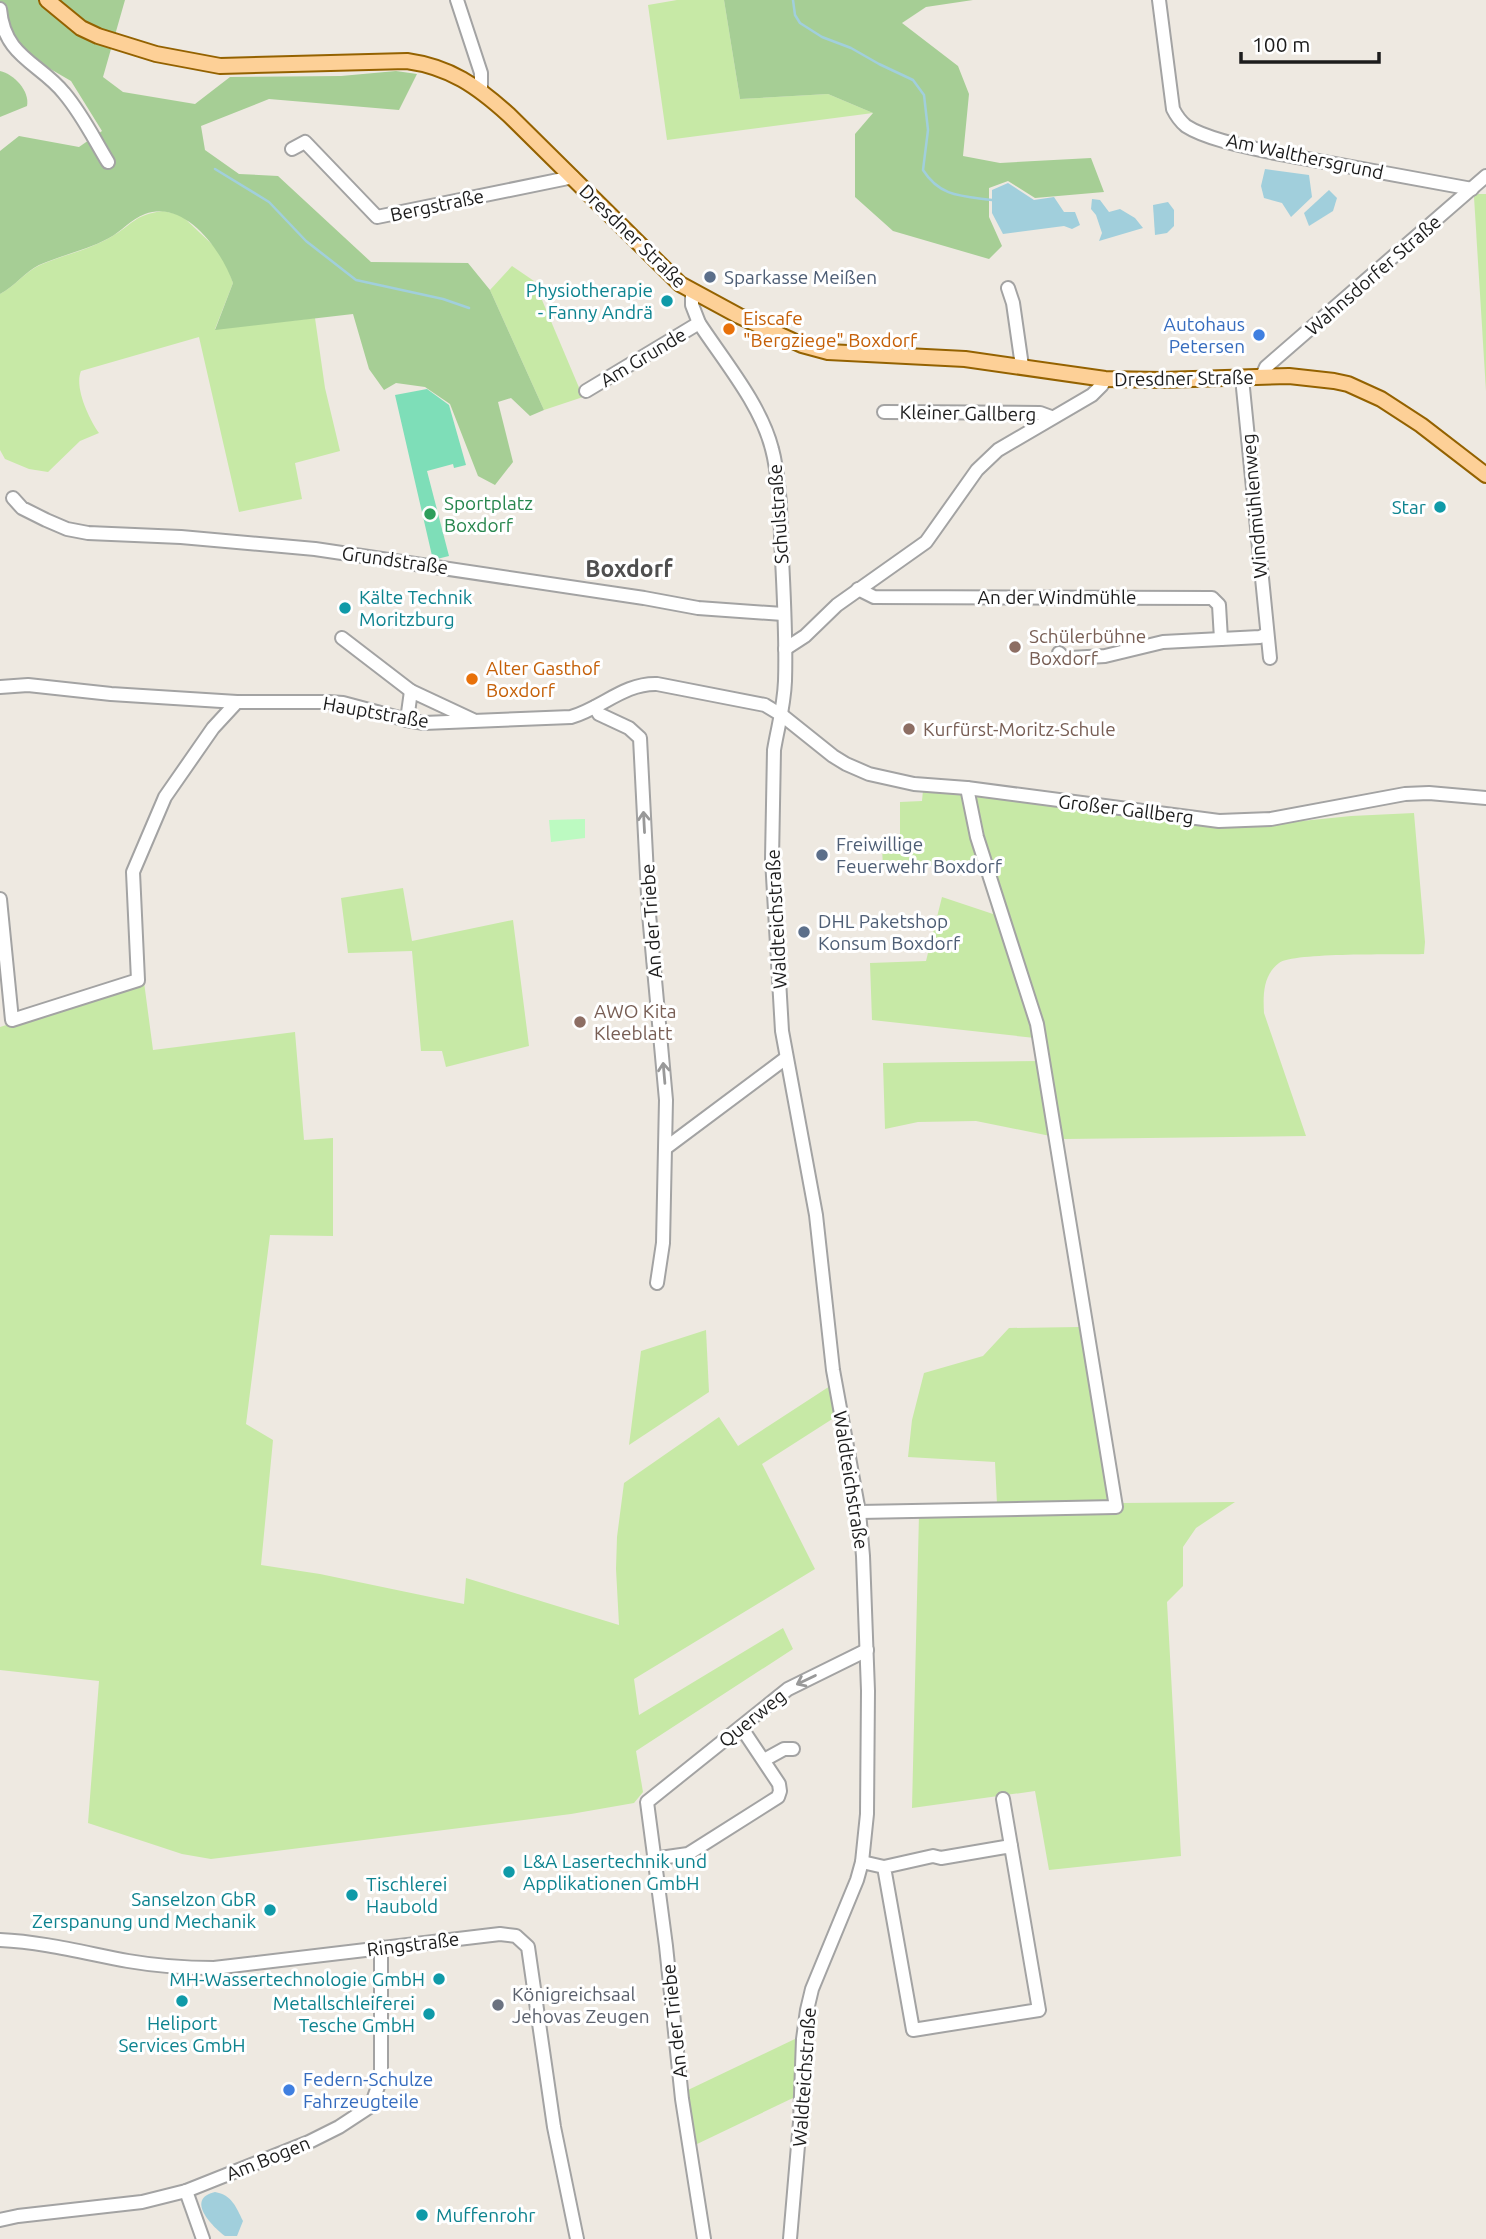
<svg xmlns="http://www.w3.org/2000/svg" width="1486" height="2239" font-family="Ubuntu,sans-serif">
<rect width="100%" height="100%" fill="#eee9e1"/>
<g fill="#c7e9a6">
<path d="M 677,0 L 724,0 L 740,99 L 828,94 L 873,113 L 667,140 L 648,5 Z"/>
<path d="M 1478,194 L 1486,194 L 1486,391 L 1474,197 Z"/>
<path d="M 163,211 L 181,215 L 216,248 L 227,265 L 233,283 L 215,329 L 315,318 L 325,388 L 340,451 L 295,463 L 302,499 L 239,512 L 199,337 L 81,371 C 74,387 89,419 99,433 L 80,441 L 48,472 L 29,469 L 5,459 L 0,450 L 0,294 C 15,286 26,271 40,265 C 63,255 89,250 111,237 C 134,224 133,215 163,211 Z"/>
<path d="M 512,266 L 534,281 L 583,397 L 544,410 L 490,290 Z"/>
<path d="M 923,790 L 971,794 L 1178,822 L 1244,827 L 1351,816 L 1414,813 L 1425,942 L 1424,954 C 1400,955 1293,952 1279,963 C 1263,975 1263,995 1264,1013 L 1306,1136 L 1065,1139 L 976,1121 L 918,1122 L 885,1129 L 883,1063 L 1040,1061 L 1035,1038 L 872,1020 L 870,963 L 926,961 L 942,897 L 993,914 L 981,862 L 883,868 L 882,847 L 900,846 L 900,802 L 922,801 Z"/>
<path d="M 403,888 L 412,941 L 513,920 L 529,1046 L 446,1067 L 442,1051 L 421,1051 L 412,951 L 348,953 L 341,898 Z"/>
<path d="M 144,982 L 153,1050 L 295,1032 L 304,1140 L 333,1138 L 333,1236 L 270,1235 L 246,1424 L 273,1440 L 261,1565 L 320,1574 L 464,1604 L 466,1578 L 619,1625 L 616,1569 L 617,1537 L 624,1483 L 719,1417 L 738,1446 L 830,1386 L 837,1416 L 762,1464 L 815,1569 L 634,1679 L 639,1715 L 783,1628 L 793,1649 L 636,1751 L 643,1792 L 634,1803 L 571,1814 L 211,1859 L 182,1854 L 88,1823 L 99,1681 L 0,1670 L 0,1027 Z"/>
<path d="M 1079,1327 L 1121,1503 L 1235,1502 L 1196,1528 L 1183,1547 L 1183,1586 L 1167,1602 L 1181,1856 L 1049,1870 L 1035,1791 L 912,1808 L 919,1514 L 997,1504 L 995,1462 L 908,1457 L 912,1420 L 924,1373 L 983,1356 L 1009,1328 Z"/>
<path d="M 706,1330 L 709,1392 L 629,1445 L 641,1351 Z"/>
<path d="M 797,2038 L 795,2097 L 695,2145 L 688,2090 Z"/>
</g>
<g fill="#a6ce95">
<path d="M 0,0 L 125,0 L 103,77 L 123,92 L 195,104 L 230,77 L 341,76 L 396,71 L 417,74 L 399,110 L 269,99 L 201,126 L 205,150 L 239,174 L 278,176 L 371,262 L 468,263 L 490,290 L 544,410 L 530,416 L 511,398 L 498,402 L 513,462 L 495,485 L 478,476 L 450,404 L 425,387 L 396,383 L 384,390 L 369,369 L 353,314 L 215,330 L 233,283 C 222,251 185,199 145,214 C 131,219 122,231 109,238 C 87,250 62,255 39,265 C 26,271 15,286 0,294 L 0,151 L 19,136 L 79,147 L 102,131 L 71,81 L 28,56 L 0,29 Z"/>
<path d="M 724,0 L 973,0 L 926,7 L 902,23 L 958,66 L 969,94 L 963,156 L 1000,163 L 1091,158 L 1104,192 L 1035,198 L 1008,181 L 989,188 L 989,217 L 1002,246 L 989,259 L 893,231 L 855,197 L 855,134 L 873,113 L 828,94 L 740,99 Z"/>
<path d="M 0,71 C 14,74 30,91 27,106 L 0,117 Z"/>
</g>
<path fill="#bcfac1" d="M 585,819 L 585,838 L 551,842 L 549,820 Z"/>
<path fill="#7edeb8" d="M 427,389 L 449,405 L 466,465 L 454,468 L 453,464 L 427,471 L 449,556 L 433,560 L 395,395 Z"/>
<g fill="#a1cfdc">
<path d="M 1265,169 L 1309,175 L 1312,197 L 1291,217 L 1282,203 L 1264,198 L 1261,186 Z"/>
<path d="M 1008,183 L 1034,200 L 1054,197 L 1064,212 L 1075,212 L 1080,225 L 1072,229 L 1064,226 L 1003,234 L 992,213 L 992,190 Z"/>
<path d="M 1329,190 L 1337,198 L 1333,211 L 1309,226 L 1304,213 Z"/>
<path d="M 1092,199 L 1100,200 L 1109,212 L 1120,209 L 1135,218 L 1143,228 L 1099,241 L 1102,233 L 1096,215 L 1091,209 Z"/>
<path d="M 1168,202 L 1174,210 L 1174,226 L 1167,233 L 1155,235 L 1153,205 Z"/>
<path d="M 215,2192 C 232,2195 236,2207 243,2221 L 237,2236 L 225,2236 C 212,2226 185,2199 215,2192 Z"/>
</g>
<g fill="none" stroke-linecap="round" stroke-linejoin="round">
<g stroke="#a1cfdc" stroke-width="2.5">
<path d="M 793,0 L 795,15 L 800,23 L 822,37 L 851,48 L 879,64 L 913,80 L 924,95 L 928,130 L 923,170 C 940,197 962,196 992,200"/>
<path d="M 215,169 L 269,202 L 306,241 L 356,280 L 443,299 L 469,308"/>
</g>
<defs>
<g id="minor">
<path d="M 457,0 L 481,73 L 481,90"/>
<path d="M 1159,0 L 1173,109 C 1176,115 1180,121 1186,126 C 1206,139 1247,147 1270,152 L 1472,189"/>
<path d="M 0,9 C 4,57 40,63 64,93 C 82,114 94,139 108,162"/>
<path d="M 292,149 L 305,142 L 377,217 L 573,177"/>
<path d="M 1008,288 L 1013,303 L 1022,366"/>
<path d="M 692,292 L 692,305 L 699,323 C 724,361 761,405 772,449 C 777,467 778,485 780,503 C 781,562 787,622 785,681 C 784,707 778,726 774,750 L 772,859 L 782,1031 L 816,1215 L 833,1370 L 859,1512 L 863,1556 L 868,1691 L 867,1814 L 862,1862 L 857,1880 L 812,1989 L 807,2010 L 803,2039 L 800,2122 L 790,2239"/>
<path d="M 1262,376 L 1266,367 L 1486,176"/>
<path d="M 1242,378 L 1270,658"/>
<path d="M 586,391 L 699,323"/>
<path d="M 884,412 L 1040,413 L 1051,417"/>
<path d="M 13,498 L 22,508 L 46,520 L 67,529 L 88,533 L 181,537 L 315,549 L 644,598 L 698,608 L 783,614"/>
<path d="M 858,589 L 874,597 L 1212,598 L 1219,605 L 1221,639"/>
<path d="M 342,638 L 411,691"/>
<path d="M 785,649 L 805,636 L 837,605 L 926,542 L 977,470 L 998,450 L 1092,395 L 1102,385 L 1105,379"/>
<path d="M 1059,653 L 1063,657 L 1070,658 L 1105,656 L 1163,642 L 1260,637 L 1267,634"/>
<path d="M 0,687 L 28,685 L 111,694 L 237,702 L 328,702 L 343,703 L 407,720 L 424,723 L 571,717 C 602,708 624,683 657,684 L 765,705 L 783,716 L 833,756 L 846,764 L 869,774 L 914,784 L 967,788 L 1219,821 L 1271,819 L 1405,794 L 1429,793 L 1486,798"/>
<path d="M 595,707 L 599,714 L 629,728 L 640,738 L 649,914 L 666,1100 L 663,1243 L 657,1283"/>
<path d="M 407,720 L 411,691 L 473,720"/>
<path d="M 0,899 L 12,1020 L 138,980 L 133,872 L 165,797 L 213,728 L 237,702"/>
<path d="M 667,1147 L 786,1058"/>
<path d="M 859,1512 L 1116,1507 L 1037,1024 L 977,837 L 967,788"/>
<path d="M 764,1760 L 784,1749 L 793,1749"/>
<path d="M 1003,1799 L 1011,1846"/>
<path d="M 653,1859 L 688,1854 L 778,1797 L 780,1791 L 779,1784 L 741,1727"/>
<path d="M 862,1862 L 884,1867 L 933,1856 L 941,1858 L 1011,1846 L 1039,2010 L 913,2030 L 884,1867"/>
<path d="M 0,1940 C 44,1942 85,1953 128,1961 C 157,1966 185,1968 214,1968 L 500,1934 L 516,1936 L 528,1947 L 554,2127 L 577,2239"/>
<path d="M 186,2191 L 203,2239"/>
<path d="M 0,2220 L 18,2216 L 142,2202 L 186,2191 L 309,2142 L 339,2127 L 371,2106 L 381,2078 L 381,1947"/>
<path d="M 704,2239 L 682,2099 L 666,1946 L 647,1802 L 788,1689 L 867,1650"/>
</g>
<path id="major" d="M 47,0 L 81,28 L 98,36 L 156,54 L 220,66 L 407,61 C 450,67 477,86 509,115 L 680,284 L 739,316 L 802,345 L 828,352 L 965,359 L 1105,379 L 1162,380 L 1289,376 L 1334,381 L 1348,384 L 1381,399 L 1421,425 L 1486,475"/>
</defs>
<use href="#minor" stroke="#a3a3a3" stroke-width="16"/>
<use href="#major" stroke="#946200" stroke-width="18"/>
<use href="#minor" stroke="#fff" stroke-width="12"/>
<use href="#major" stroke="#fdd097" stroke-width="14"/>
</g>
<defs><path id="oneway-shaft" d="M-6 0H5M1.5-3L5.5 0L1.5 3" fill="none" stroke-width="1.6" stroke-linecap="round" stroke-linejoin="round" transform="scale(1.75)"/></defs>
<g stroke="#999">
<use href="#oneway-shaft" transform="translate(644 822) rotate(-93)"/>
<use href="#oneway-shaft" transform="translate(664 1073) rotate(-95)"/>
<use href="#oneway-shaft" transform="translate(806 1680) rotate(154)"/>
</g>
<g fill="#5c6f8a" stroke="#fff" stroke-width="2.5">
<circle cx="710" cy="277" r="7"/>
<circle cx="822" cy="855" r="7"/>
<circle cx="804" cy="932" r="7"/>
</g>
<g fill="#0f9aa8" stroke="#fff" stroke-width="2.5">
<circle cx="667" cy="301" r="7"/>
<circle cx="1440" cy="507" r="7"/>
<circle cx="345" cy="608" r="7"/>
<circle cx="509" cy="1872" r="7"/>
<circle cx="352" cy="1895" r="7"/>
<circle cx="270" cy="1910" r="7"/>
<circle cx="439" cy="1979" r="7"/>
<circle cx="182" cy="2001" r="7"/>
<circle cx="429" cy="2014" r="7"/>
<circle cx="422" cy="2215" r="7"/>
</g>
<g fill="#e8710a" stroke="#fff" stroke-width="2.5">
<circle cx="729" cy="329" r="7"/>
<circle cx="472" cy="679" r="7"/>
</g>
<g fill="#3f7fe0" stroke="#fff" stroke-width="2.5">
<circle cx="1259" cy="335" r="7"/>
<circle cx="289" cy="2090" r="7"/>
</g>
<circle fill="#2e9e5b" stroke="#fff" stroke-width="2.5" cx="430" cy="514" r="7"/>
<g fill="#8d6e63" stroke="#fff" stroke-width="2.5">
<circle cx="1015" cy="647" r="7"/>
<circle cx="909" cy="729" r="7"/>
<circle cx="580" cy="1022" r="7"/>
</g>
<circle fill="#6b7280" stroke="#fff" stroke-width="2.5" cx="498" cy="2005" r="7"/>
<g text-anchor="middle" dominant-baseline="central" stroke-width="6" stroke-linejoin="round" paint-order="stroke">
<g font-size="19" fill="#1c1c1c" stroke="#fff">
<text transform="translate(1305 156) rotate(12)">Am Walthersgrund</text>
<text transform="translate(437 205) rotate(-12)">Bergstraße</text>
<text transform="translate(633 236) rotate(44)">Dresdner Straße</text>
<text transform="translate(1373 275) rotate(-41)">Wahnsdorfer Straße</text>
<text transform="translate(643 357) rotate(-31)">Am Grunde</text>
<text transform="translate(1184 378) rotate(-1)">Dresdner Straße</text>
<text transform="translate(968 413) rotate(1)">Kleiner Gallberg</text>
<text transform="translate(1254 506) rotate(-95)">Windmühlenweg</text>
<text transform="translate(778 514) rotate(-94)">Schulstraße</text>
<text transform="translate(395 560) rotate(8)">Grundstraße</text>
<text x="1057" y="597">An der Windmühle</text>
<text transform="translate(376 712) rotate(10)">Hauptstraße</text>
<text transform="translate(1126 809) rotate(7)">Großer Gallberg</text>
<text transform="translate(776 919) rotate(-93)">Waldteichstraße</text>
<text transform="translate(651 921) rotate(-94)">An der Triebe</text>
<text transform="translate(851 1480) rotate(81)">Waldteichstraße</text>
<text transform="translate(752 1718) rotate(-39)">Querweg</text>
<text transform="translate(413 1944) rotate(-7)">Ringstraße</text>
<text transform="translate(674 2021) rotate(-96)">An der Triebe</text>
<text transform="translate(804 2077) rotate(-86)">Waldteichstraße</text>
<text transform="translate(268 2158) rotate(-22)">Am Bogen</text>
</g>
<g font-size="19" fill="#4e5e75" stroke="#fff" text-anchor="start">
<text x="724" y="277">Sparkasse Meißen</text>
<text x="836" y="844">Freiwillige<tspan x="836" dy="22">Feuerwehr Boxdorf</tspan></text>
<text x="818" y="921">DHL Paketshop<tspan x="818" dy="22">Konsum Boxdorf</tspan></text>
</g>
<g font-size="19" fill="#0d838f" stroke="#fff" text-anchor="end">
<text x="653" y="290">Physiotherapie<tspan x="653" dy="22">- Fanny Andrä</tspan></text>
<text x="1426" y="507">Star</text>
<text x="359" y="597" text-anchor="start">Kälte Technik<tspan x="359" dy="22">Moritzburg</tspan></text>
<text x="523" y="1861" text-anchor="start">L&amp;A Lasertechnik und<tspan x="523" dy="22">Applikationen GmbH</tspan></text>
<text x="366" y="1884" text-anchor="start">Tischlerei<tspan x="366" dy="22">Haubold</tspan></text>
<text x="256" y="1899">Sanselzon GbR<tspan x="256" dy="22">Zerspanung und Mechanik</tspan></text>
<text x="425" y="1979">MH-Wassertechnologie GmbH</text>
<text x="415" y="2003">Metallschleiferei<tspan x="415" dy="22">Tesche GmbH</tspan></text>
<text x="182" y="2023" text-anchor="middle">Heliport<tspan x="182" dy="22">Services GmbH</tspan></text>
<text x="436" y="2215" text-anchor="start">Muffenrohr</text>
</g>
<g font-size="19" fill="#c56008" stroke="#fff" text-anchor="start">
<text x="743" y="318">Eiscafe<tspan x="743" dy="22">"Bergziege" Boxdorf</tspan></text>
<text x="486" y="668">Alter Gasthof<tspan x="486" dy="22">Boxdorf</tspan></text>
</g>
<g font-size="19" fill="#366cbe" stroke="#fff" text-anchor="end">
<text x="1245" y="324">Autohaus<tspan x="1245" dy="22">Petersen</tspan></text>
<text x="303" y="2079" text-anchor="start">Federn-Schulze<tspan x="303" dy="22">Fahrzeugteile</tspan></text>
</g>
<g font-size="19" fill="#27864d" stroke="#fff" text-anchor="start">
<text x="444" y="503">Sportplatz<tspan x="444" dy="22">Boxdorf</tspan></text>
</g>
<g font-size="19" fill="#785e54" stroke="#fff" text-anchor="start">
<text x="1029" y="636">Schülerbühne<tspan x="1029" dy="22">Boxdorf</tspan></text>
<text x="923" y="729">Kurfürst-Moritz-Schule</text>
<text x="594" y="1011">AWO Kita<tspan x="594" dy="22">Kleeblatt</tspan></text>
</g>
<g font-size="19" fill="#5b616d" stroke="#fff" text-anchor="start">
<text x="512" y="1994">Königreichsaal<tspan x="512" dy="22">Jehovas Zeugen</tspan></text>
</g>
<g font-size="23" font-weight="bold" fill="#4f4f4f" stroke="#fff">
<text x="629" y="568">Boxdorf</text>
</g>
</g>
<path d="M1241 52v10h138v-10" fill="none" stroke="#1c1c1c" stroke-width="3.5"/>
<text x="1252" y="52" font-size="21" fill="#1c1c1c" stroke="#ffffff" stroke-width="5" paint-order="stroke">100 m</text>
</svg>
